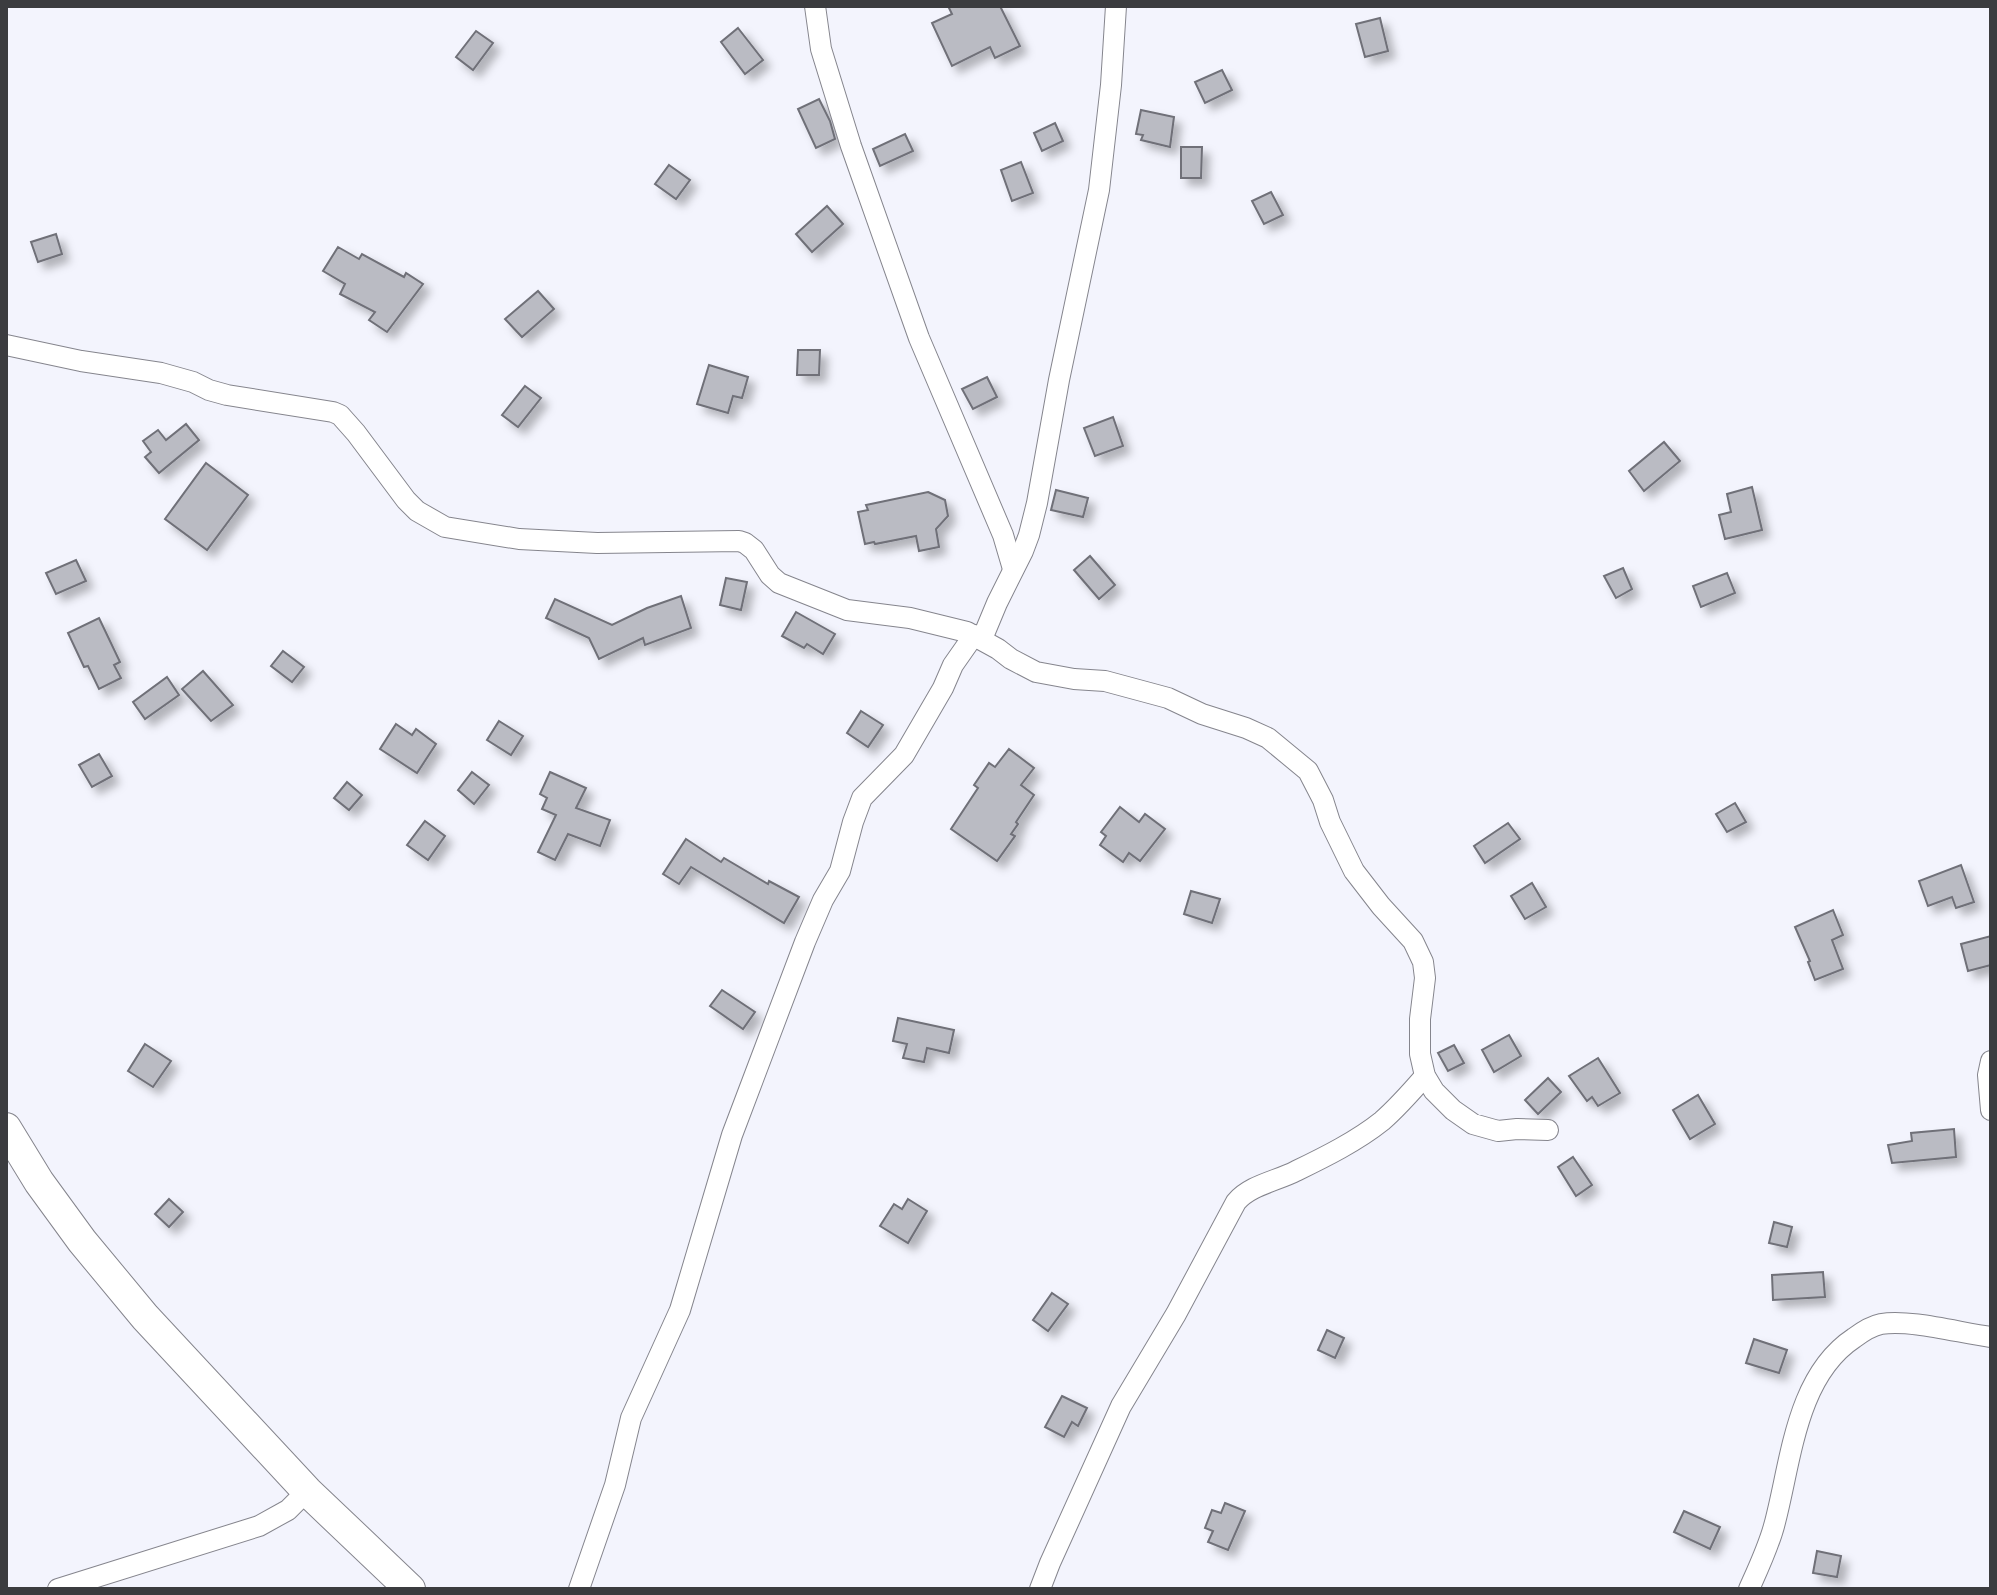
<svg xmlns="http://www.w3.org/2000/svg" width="1997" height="1595" font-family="'DejaVu Sans',sans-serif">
<defs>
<filter id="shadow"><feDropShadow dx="7" dy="7" stdDeviation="4" flood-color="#0004"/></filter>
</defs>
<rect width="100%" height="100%" fill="#f3f4fd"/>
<g fill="#babbc3" stroke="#6f7078" stroke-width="2" filter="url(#shadow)">
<path d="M 948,6 L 1000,6 L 1020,46 L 995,58 L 990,47 L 952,66 L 932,23 L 952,14 Z"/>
<path d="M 1380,18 L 1388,51 L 1365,57 L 1356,24 Z"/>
<path d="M 738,28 L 763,60 L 745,74 L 721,42 Z"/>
<path d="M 476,31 L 493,43 L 473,70 L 456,57 Z"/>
<path d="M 1222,70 L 1232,90 L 1205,103 L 1195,82 Z"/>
<path d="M 819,99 L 830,121 L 835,139 L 816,148 L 798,109 Z"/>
<path d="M 1141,110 L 1174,117 L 1170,147 L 1141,140 L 1143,135 L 1136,134 Z"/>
<path d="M 1055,123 L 1063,141 L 1042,151 L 1034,133 Z"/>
<path d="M 905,134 L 913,151 L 880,166 L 873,149 Z"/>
<path d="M 1181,147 L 1202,147 L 1201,178 L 1181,178 Z"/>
<path d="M 1021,162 L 1033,193 L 1012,201 L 1001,170 Z"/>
<path d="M 669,165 L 690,180 L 676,199 L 655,184 Z"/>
<path d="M 1271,192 L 1283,215 L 1264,224 L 1252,201 Z"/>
<path d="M 827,206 L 843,224 L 812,252 L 796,234 Z"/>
<path d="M 56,234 L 62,254 L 38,262 L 31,242 Z"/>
<path d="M 338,247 L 359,259 L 362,254 L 404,277 L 406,273 L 423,284 L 387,332 L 369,320 L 375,312 L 340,294 L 345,284 L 323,271 Z"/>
<path d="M 538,291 L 554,309 L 522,337 L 505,319 Z"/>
<path d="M 798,350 L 820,350 L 819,375 L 797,375 Z"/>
<path d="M 709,365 L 748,377 L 742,398 L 733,396 L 728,413 L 697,404 Z"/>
<path d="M 987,377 L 997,397 L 973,409 L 962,389 Z"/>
<path d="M 525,386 L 541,398 L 518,427 L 502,415 Z"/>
<path d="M 1113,417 L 1123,446 L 1095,456 L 1084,428 Z"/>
<path d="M 186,424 L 199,440 L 159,473 L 145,457 L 151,452 L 143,441 L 158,430 L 166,440 Z"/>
<path d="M 1664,442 L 1680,461 L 1644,491 L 1629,471 Z"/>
<path d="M 206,463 L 248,495 L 207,550 L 165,519 Z"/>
<path d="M 1752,487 L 1762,530 L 1725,539 L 1719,515 L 1731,512 L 1727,494 Z"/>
<path d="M 1056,490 L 1088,498 L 1083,517 L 1051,510 Z"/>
<path d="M 928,492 L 945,500 L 948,516 L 936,529 L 939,547 L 919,551 L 916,536 L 875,544 L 874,542 L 865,544 L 858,512 L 868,510 L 866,505 Z"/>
<path d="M 1090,556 L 1115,585 L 1099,599 L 1074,570 Z"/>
<path d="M 76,560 L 86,581 L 56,594 L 46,573 Z"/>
<path d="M 1623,568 L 1632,589 L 1616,598 L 1604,576 Z"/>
<path d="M 1727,573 L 1735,593 L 1701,607 L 1693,586 Z"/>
<path d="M 726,578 L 747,582 L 741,610 L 720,605 Z"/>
<path d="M 681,596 L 691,628 L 645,645 L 643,638 L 599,659 L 589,638 L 546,618 L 555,599 L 612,625 L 647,608 Z"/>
<path d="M 796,612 L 835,634 L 823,654 L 807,644 L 804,648 L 782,636 Z"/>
<path d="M 99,618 L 120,662 L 114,665 L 121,678 L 99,689 L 88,666 L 84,667 L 68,633 Z"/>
<path d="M 283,651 L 304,667 L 292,682 L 271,666 Z"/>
<path d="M 203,671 L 233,705 L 211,721 L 182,689 Z"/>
<path d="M 167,677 L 179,695 L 145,719 L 133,702 Z"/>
<path d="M 861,711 L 883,725 L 868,747 L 847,733 Z"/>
<path d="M 499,721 L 523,736 L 511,755 L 487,740 Z"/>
<path d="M 396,724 L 412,735 L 416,729 L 436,744 L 417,773 L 380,749 Z"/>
<path d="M 1009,749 L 1034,768 L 1021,785 L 1034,795 L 1016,822 L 1018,824 L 1011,834 L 1015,836 L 997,861 L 951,829 L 978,788 L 974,785 L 989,763 L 995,767 Z"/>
<path d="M 99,754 L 112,776 L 92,787 L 79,765 Z"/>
<path d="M 472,772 L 489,785 L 474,804 L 458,790 Z"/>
<path d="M 550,772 L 586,788 L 576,808 L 610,820 L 600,846 L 568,834 L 555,860 L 538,852 L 556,815 L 542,809 L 547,798 L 540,794 Z"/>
<path d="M 347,782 L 362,795 L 349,810 L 334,798 Z"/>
<path d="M 1735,803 L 1746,822 L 1727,832 L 1716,814 Z"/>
<path d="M 1120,807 L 1139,822 L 1145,814 L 1165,829 L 1140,861 L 1129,853 L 1123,862 L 1100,845 L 1106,836 L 1101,832 Z"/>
<path d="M 425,821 L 445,836 L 428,860 L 407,845 Z"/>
<path d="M 1508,823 L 1520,839 L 1485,863 L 1474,846 Z"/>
<path d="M 686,839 L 721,862 L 724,858 L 768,884 L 769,881 L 799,897 L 784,923 L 691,867 L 679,884 L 663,874 Z"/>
<path d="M 1961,865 L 1974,902 L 1956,908 L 1952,897 L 1928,906 L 1919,881 Z"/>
<path d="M 1532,883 L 1546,907 L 1525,919 L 1511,896 Z"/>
<path d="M 1191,891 L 1220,899 L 1212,923 L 1184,914 Z"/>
<path d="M 1833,910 L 1843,935 L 1832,940 L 1843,969 L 1815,980 L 1808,962 L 1810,961 L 1795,927 Z"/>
<path d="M 1991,936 L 1991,965 L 1968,971 L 1961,944 Z"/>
<path d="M 722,990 L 755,1012 L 743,1029 L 710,1006 Z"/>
<path d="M 898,1018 L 954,1030 L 949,1053 L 927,1048 L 924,1062 L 903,1058 L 907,1044 L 893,1041 Z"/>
<path d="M 1509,1035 L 1521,1056 L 1494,1072 L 1482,1050 Z"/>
<path d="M 145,1044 L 171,1061 L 153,1087 L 128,1071 Z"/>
<path d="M 1454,1045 L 1464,1063 L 1448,1071 L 1438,1053 Z"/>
<path d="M 1598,1058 L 1620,1093 L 1598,1106 L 1592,1097 L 1587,1101 L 1569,1076 Z"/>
<path d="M 1548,1078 L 1561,1092 L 1538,1114 L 1525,1100 Z"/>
<path d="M 1698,1095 L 1715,1124 L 1690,1139 L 1673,1110 Z"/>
<path d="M 1954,1129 L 1956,1157 L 1892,1163 L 1888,1145 L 1912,1141 L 1911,1133 Z"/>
<path d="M 1573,1157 L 1592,1185 L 1576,1196 L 1558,1167 Z"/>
<path d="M 169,1199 L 183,1212 L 169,1227 L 155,1214 Z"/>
<path d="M 908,1199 L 927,1211 L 908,1243 L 880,1226 L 894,1204 L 902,1209 Z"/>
<path d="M 1774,1222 L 1792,1227 L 1787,1247 L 1769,1243 Z"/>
<path d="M 1823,1272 L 1825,1297 L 1773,1300 L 1772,1275 Z"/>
<path d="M 1052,1293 L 1068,1304 L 1048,1331 L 1033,1320 Z"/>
<path d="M 1327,1330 L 1344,1338 L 1335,1358 L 1318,1350 Z"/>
<path d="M 1754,1339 L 1787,1350 L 1779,1373 L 1746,1363 Z"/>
<path d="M 1062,1396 L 1087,1408 L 1078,1426 L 1072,1422 L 1064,1437 L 1045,1427 Z"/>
<path d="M 1225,1503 L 1245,1511 L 1228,1550 L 1208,1542 L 1213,1531 L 1205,1528 L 1212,1510 L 1221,1513 Z"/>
<path d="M 1684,1511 L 1720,1527 L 1710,1549 L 1674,1532 Z"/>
<path d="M 1817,1551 L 1841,1556 L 1837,1577 L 1813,1573 Z"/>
</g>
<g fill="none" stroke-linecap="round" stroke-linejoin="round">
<defs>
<g id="street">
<path d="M 815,6 L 821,49 L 851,146 L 919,338 L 1003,535 L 1013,569"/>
<path d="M 6,345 L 81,361 L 161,373 L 193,382 L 209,390 L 227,395 L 333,412 L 340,415 L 356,433 L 406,500 L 417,511 L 445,527 L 519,539 L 597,543 L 739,541 L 745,543 L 754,550 L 770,575 L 779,583 L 847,610 L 910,618 L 967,632 L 998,649 L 1011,659 L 1036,672 L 1074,679 L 1105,681 L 1168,698 L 1202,714 L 1246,728 L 1268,738 L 1308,771 L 1323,800 L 1330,822 L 1354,871 L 1381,906 L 1413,941 L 1423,962 L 1425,978 L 1420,1019 L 1420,1054 L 1425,1076 L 1434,1091 L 1453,1110 L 1473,1124 L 1498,1131 L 1517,1129 L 1548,1130"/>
<path d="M 982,639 L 997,603 L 1023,551 L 1029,535 L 1037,503 L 1059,380 L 1099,190 L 1111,85 L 1116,6"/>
<path d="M 1991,1061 L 1988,1075 L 1991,1110"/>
<path d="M 58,1589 L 259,1526 L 288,1510 L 307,1491"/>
<path d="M 579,1589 L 615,1485 L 631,1418 L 680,1310 L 732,1135 L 805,942 L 823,900 L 840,871 L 853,822 L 862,798 L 904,755 L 943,688 L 953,665 L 974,635"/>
<path d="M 1040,1589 L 1050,1563 L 1121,1406 L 1176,1314 L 1236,1202 C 1250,1185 1277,1181 1296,1171 C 1325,1157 1357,1141 1382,1121 C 1398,1107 1412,1091 1425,1076"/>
<path d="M 1749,1589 C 1758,1569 1768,1548 1774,1526 C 1791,1464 1795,1377 1854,1338 C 1862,1332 1871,1326 1881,1324 C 1910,1319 1960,1333 1991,1337"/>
</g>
<path id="secondary" d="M 6,1128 L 39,1182 L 82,1241 L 145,1317 L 307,1491 L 410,1589"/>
</defs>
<use href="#street" stroke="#85858d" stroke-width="22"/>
<use href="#secondary" stroke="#85858d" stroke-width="32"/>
<use href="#street" stroke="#fff" stroke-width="20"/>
<use href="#secondary" stroke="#fff" stroke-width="30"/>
</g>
<rect width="1997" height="1595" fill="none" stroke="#3b3c3f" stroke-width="16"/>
</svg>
